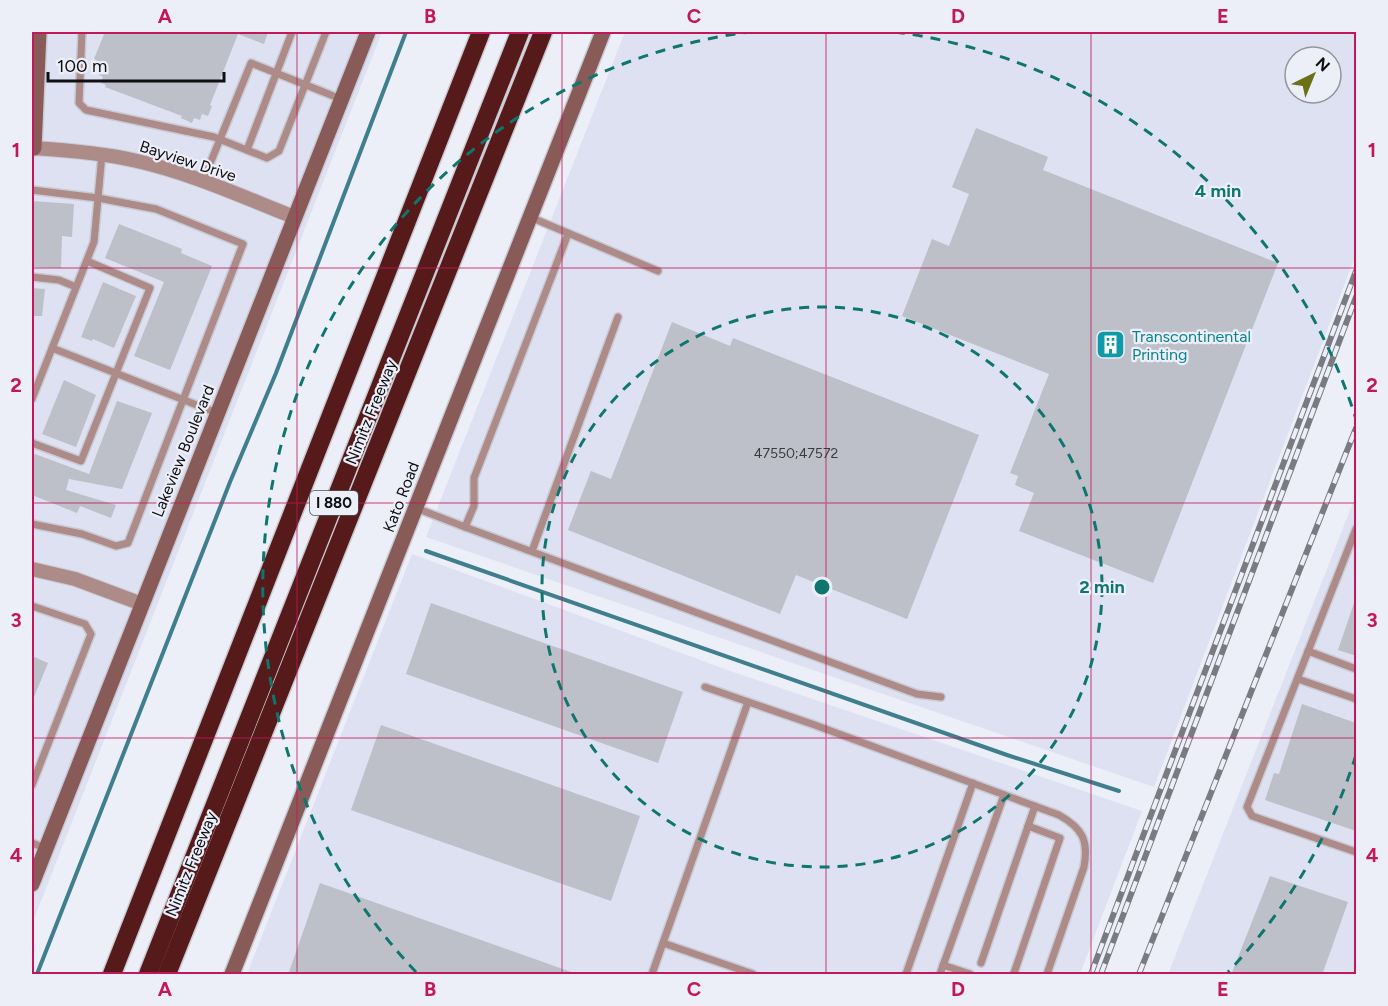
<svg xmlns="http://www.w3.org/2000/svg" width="1388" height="1006" font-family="Figtree,sans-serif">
<rect width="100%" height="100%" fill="#eceef8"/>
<g fill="#dde1f2" fill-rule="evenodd">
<path d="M 32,32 L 382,32 L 32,924 Z"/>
<path d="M 625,32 L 1356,32 L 1356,254 L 1154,787 L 426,537 ZM 1295,57 L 1331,57 L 1331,93 L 1295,93 Z"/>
<path d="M 1356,495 L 1356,974 L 1168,974 Z"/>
<path d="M 412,554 L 733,672 L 1142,811 L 1080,974 L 247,974 Z"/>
</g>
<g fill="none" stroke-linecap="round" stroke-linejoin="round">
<g stroke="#3f7e8c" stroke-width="4">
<path d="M 426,551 L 1007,755 L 1119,791"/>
<path d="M 37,974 L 230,482 L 276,373 L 406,32"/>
</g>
</g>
<g fill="#bdbfc9">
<path d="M 105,32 L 268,32 L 264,44 L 238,34 L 210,105 L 212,106 L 208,116 L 202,114 L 200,120 L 194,118 L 192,123 L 181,118 L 182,116 L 105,87 L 106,85 L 101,83 L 103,77 L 98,74 L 100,69 L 93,67 L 96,60 L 94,59 Z"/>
<path d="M 976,128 L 1048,157 L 1043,170 L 1278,263 L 1153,583 L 1019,531 L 1034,493 L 1015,485 L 1018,476 L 1010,473 L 1049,374 L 902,316 L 932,239 L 949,246 L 969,194 L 952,187 Z"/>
<path d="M 32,201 L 74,204 L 72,237 L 62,236 L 61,268 L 32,267 Z"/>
<path d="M 119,224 L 182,249 L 181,253 L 212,266 L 170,370 L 134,356 L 164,282 L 105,258 Z"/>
<path d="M 103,282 L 136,296 L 114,348 L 93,339 L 92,341 L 81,337 Z"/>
<path d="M 32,288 L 45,289 L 42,316 L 32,316 Z"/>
<path d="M 672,322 L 730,346 L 733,338 L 979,435 L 907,619 L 796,575 L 780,614 L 568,530 L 591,471 L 611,479 Z"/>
<path d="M 64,380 L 96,395 L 76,447 L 42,434 Z"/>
<path d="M 117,401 L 152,413 L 122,489 L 69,479 L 66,490 L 116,505 L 111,518 L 80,506 L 77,513 L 32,495 L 32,453 L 89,474 Z"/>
<path d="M 1355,600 L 1356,600 L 1356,656 L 1338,650 Z"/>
<path d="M 431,603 L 683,692 L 658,763 L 406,674 Z"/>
<path d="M 32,656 L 48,663 L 32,702 Z"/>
<path d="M 1302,704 L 1356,723 L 1356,831 L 1265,800 L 1274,773 L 1279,774 Z"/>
<path d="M 381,725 L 640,816 L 611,901 L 351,810 Z"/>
<path d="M 1270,876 L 1348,902 L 1322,975 L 1231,975 Z"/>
<path d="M 320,883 L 574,973 L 573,975 L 288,975 Z"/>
</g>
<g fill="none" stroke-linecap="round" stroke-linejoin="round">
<defs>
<g id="lane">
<path d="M 82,32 L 79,103 L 86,110 L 214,137 L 267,158 L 279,151 L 326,32"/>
<path d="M 247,150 L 292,32"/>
<path d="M 203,181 L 251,63 L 341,99"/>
<path d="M 32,190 L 98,198 L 156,209 L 243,244 L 128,543 L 116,546 L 82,534 L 32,524"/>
<path d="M 530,217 L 658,271"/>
<path d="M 32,277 L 59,280 L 76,287"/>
<path d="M 52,348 L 217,413"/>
<path d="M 32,399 L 94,242 L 102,154"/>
<path d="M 32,443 L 81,461 L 150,288 L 87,261"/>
<path d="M 416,508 L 465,527 L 474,506 L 474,478 L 568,234"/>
<path d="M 465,527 L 917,694 L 941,697"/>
<path d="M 1356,529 L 1247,807 L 1252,816 L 1356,852"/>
<path d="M 532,551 L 618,317"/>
<path d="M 32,606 L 85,624 L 91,634 L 32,785"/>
<path d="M 1308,651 L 1356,669"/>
<path d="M 1298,679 L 1356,699"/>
<path d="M 705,687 L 812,724 L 1059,815 C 1082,828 1089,840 1084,867 L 1047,974"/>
<path d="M 32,843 L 45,848"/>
<path d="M 663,943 L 753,974"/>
<path d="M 981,963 L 1035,806"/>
<path d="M 943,965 L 970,974"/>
<path d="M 1014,973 L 1060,838 L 1028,826"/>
<path d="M 652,974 L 748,702"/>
<path d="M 906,974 L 973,783"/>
<path d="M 940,974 L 1004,795"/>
</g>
<g id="street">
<path d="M 32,148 C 67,150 103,153 137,161 C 191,173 243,197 294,217"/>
<path d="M 32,569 L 75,579 L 142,604"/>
</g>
<g id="secondary">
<path d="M 34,148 L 39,32"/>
<path d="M 32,884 L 368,32"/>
<path d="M 232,974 L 603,32"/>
</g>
<g id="highway">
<path d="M 112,974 L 481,32"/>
<path d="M 148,974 L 520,32"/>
<path d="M 167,974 L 543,32"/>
</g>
</defs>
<use href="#lane" stroke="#c9cad3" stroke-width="10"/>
<use href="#street" stroke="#c9cad3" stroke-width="16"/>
<use href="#secondary" stroke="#c9cad3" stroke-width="18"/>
<use href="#highway" stroke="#c9cad3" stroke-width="21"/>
<use href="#lane" stroke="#ac8b88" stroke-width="7"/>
<use href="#street" stroke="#ac8b88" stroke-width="14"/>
<use href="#secondary" stroke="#895b58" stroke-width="15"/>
<use href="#highway" stroke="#571a1b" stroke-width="18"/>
<defs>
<g id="rail">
<path d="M 1091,974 L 1356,271"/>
<path d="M 1101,974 L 1356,297"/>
<path d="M 1139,974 L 1356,428"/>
</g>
</defs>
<use href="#rail" stroke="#7a7b82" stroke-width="6"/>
<use href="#rail" stroke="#eceef8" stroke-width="4" stroke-dasharray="11" stroke-linecap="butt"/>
</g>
<path fill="none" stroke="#c2185b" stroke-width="1.5" stroke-opacity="0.55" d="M 297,32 L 297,974M 562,32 L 562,974M 826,32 L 826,974M 1091,32 L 1091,974M 32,268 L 1356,268M 32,503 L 1356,503M 32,738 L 1356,738"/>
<g fill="none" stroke="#0f766e" stroke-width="3" stroke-dasharray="10 8">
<circle cx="822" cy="587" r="280"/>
<path d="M1356 755A560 560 0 0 1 1228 972M416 972A560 560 0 0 1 749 32M895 32A560 560 0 0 1 1356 419"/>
</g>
<defs>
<symbol id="building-square" viewBox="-11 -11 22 22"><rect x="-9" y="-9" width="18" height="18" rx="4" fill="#0f9aa8" stroke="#eceef8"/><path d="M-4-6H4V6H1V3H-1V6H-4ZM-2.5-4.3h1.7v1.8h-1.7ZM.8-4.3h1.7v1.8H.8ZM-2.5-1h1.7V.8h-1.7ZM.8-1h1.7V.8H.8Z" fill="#fff"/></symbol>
</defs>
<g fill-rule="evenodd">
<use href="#building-square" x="1094" y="328" width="33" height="33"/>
</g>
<g text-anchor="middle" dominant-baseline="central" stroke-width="4.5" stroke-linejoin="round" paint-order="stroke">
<g font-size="14" fill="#3a3b40">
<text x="796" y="453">47550;47572</text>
</g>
<rect fill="#eceef8" stroke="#515257" stroke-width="1.5" x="310" y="491" width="48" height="24" rx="4.5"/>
<g font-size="15" font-weight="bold" fill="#0f0f12">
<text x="334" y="503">I 880</text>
</g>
<g font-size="16" fill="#0f0f12" stroke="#eceef8">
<text transform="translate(188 161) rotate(18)">Bayview Drive</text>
<text transform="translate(371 412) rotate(-68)">Nimitz Freeway</text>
<text transform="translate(183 451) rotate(-68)">Lakeview Boulevard</text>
<text transform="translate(401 497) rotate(-69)">Kato Road</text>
<text transform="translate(191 864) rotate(-68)">Nimitz Freeway</text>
</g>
<g font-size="16" fill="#0d838f" stroke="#eceef8" text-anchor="start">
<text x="1132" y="336">Transcontinental<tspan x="1132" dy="18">Printing</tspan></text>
</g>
</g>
<circle cx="822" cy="587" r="9" fill="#0f766e" stroke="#eceef8" stroke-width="3"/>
<g font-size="18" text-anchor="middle" font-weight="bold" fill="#0f766e" stroke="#eceef8" stroke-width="4.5" stroke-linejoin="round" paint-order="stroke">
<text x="1218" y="197">4 min</text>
<text x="1102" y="593">2 min</text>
</g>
<rect width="1388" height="1006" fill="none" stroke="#eceef8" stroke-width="66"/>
<g transform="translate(1313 75) rotate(43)"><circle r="28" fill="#eceef8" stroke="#94959c" stroke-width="1.5"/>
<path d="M0-4.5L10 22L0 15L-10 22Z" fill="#6b7117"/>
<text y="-9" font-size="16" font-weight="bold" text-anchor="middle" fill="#0f0f12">N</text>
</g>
<path d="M48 72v9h176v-9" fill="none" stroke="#0f0f12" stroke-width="3"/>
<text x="57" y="72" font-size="18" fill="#0f0f12" stroke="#eceef8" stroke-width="4.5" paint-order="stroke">100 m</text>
<rect x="33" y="33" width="1322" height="940" fill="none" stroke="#c2185b" stroke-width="2"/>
<g font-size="20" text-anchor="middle" font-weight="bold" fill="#c2185b">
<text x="165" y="23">A</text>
<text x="430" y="23">B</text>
<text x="694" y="23">C</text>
<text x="958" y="23">D</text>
<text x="1223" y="23">E</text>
<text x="16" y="157">1</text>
<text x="1372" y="157">1</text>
<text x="16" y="392">2</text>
<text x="1372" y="392">2</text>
<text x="16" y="627">3</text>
<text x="1372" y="627">3</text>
<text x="16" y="862">4</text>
<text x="1372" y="862">4</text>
<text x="165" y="996">A</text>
<text x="430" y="996">B</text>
<text x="694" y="996">C</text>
<text x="958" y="996">D</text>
<text x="1223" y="996">E</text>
</g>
</svg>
